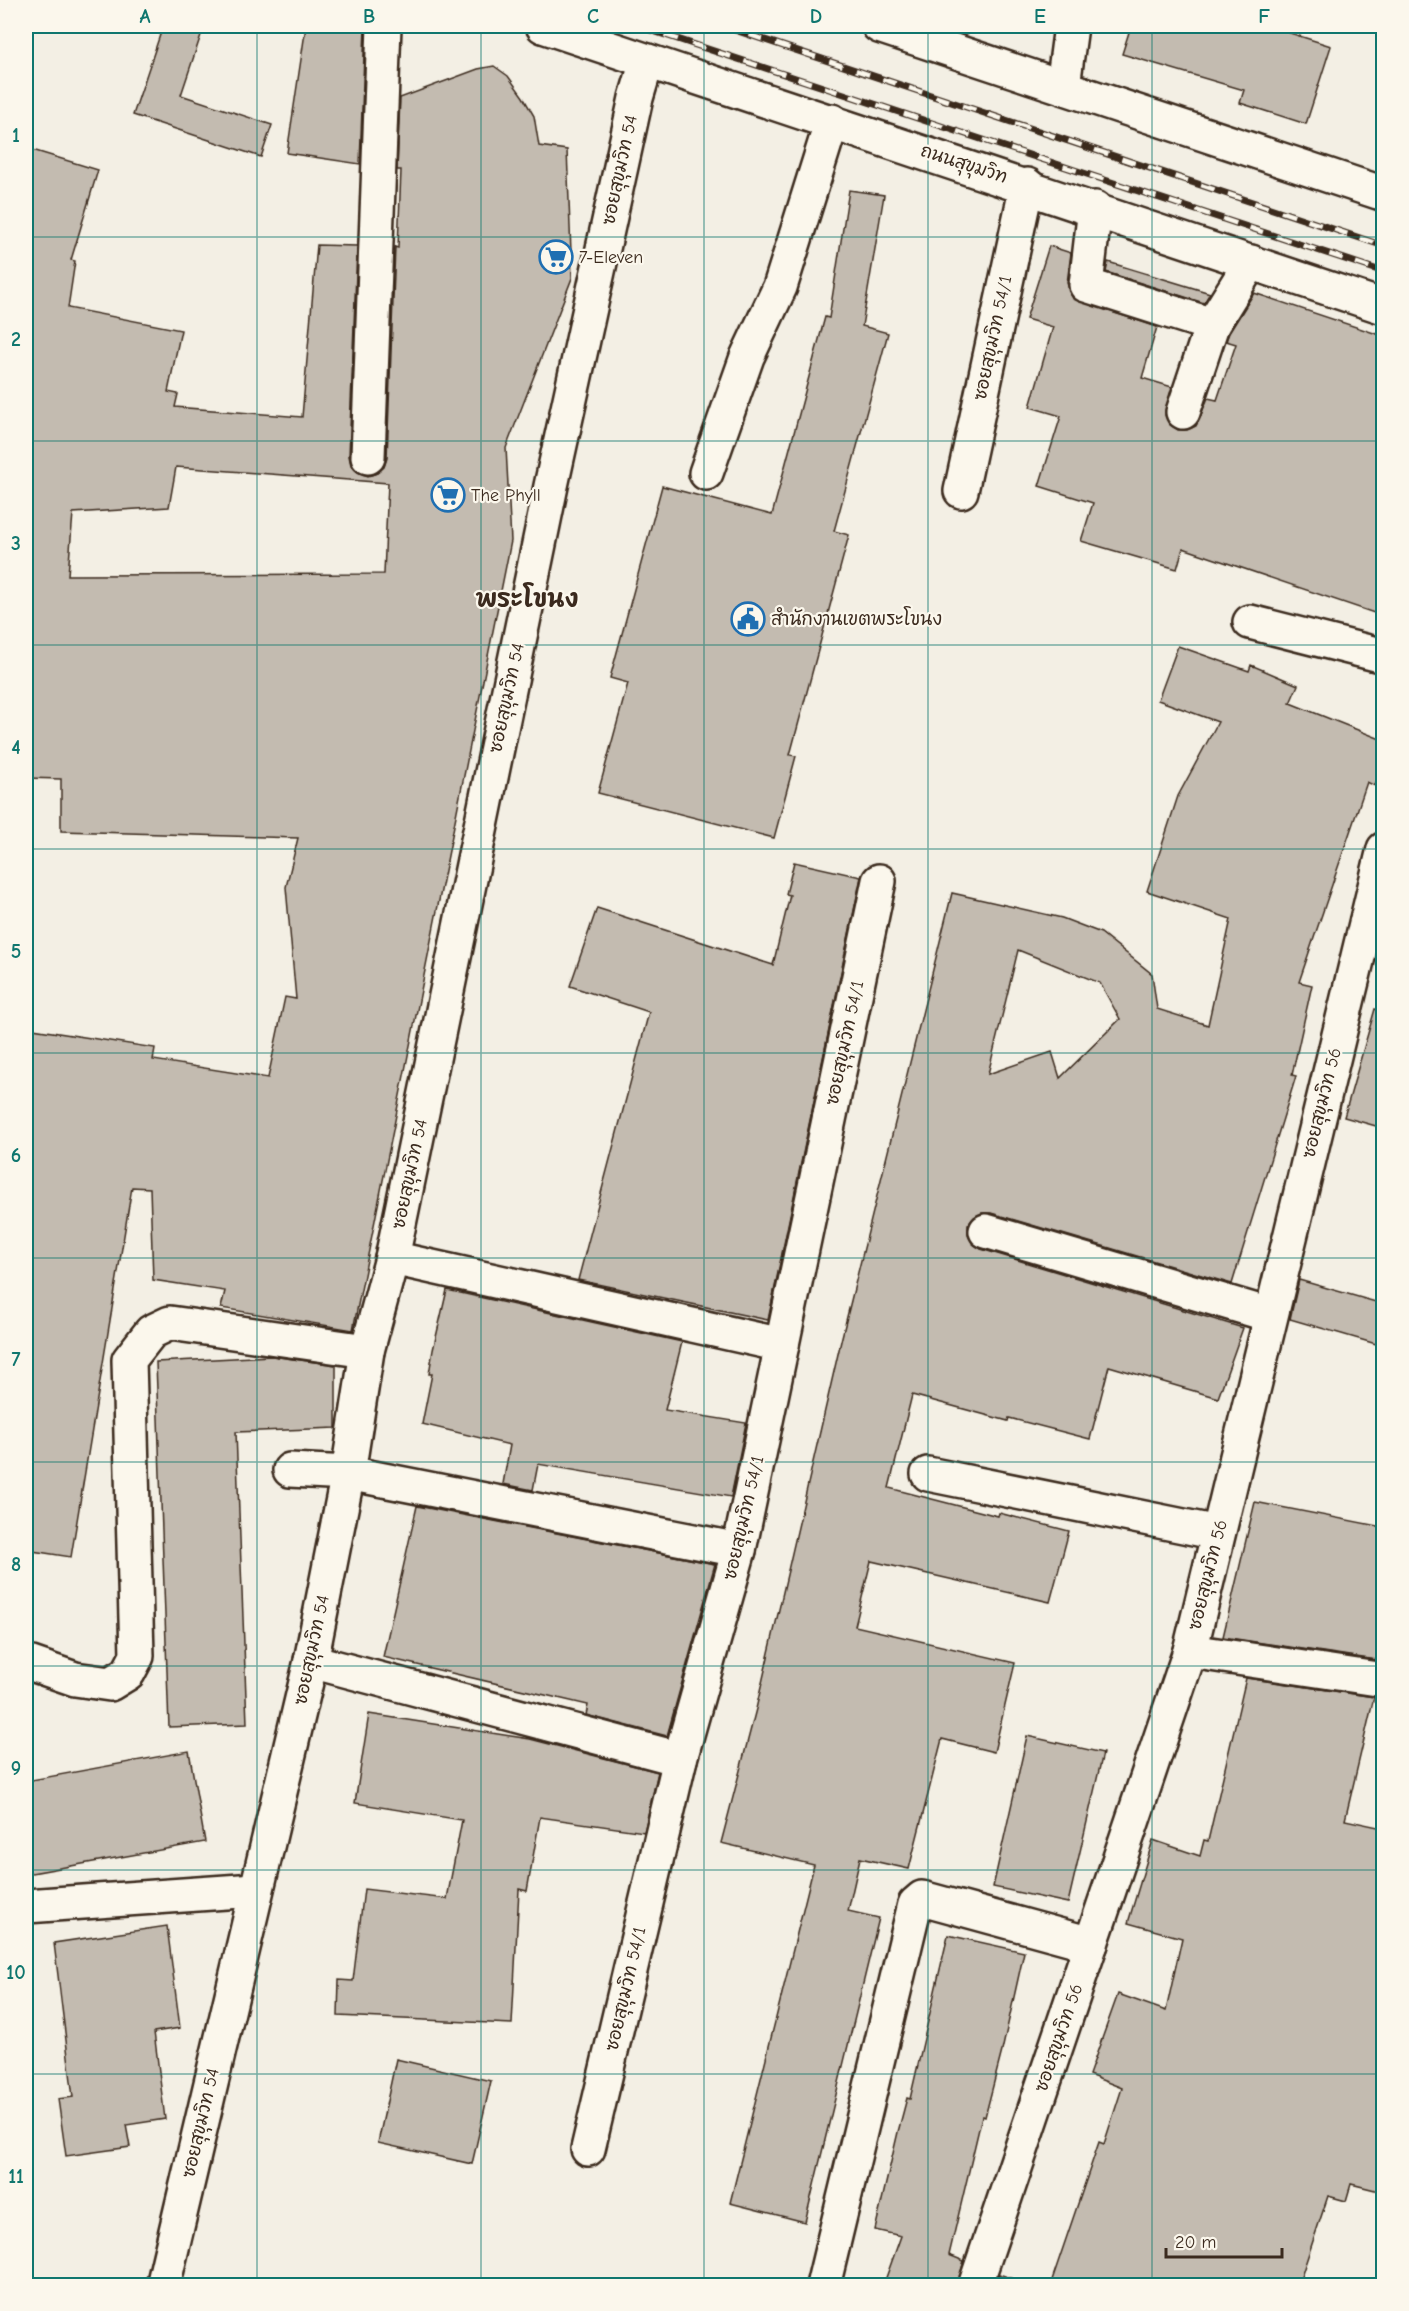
<svg xmlns="http://www.w3.org/2000/svg" width="1409" height="2311" font-family="'Comic Neue','Playpen Sans Thai',sans-serif">
<rect width="100%" height="100%" fill="#f3efe4"/>
<filter id="ink" filterUnits="userSpaceOnUse"><feTurbulence type="fractalNoise" baseFrequency=".0167" numOctaves="2"/><feDisplacementMap in="SourceGraphic" scale="12" xChannelSelector="R" yChannelSelector="G"/><feConvolveMatrix kernelMatrix="1 2 1 2 8 2 1 2 1" color-interpolation-filters="sRGB"/></filter>
<g filter="url(#ink)">
<g fill="#c3bbb0" stroke="#3b2a1e" stroke-width="1.5" fill-rule="evenodd">
<path d="M 163,26 L 204,26 L 181,95 L 272,125 L 261,157 L 133,115 Z"/>
<path d="M 306,26 L 365,26 L 360,164 L 287,153 Z"/>
<path d="M 1131,26 L 1268,26 L 1331,46 L 1306,124 L 1240,103 L 1244,90 L 1122,54 Z"/>
<path d="M 494,66 L 508,76 L 523,97 L 534,116 L 539,146 L 567,150 L 572,278 L 506,448 L 511,541 L 353,1330 L 221,1308 L 225,1291 L 153,1280 L 150,1188 L 132,1187 L 71,1557 L 26,1550 L 26,1028 L 155,1048 L 153,1060 L 268,1078 L 285,997 L 296,999 L 286,887 L 298,838 L 61,831 L 61,779 L 26,778 L 26,148 L 98,170 L 71,260 L 75,261 L 68,308 L 181,330 L 168,392 L 178,394 L 175,407 L 302,417 L 317,245 L 357,246 L 349,456 L 351,465 L 358,472 L 368,476 L 377,473 L 384,467 L 387,458 L 395,247 L 398,248 L 401,170 L 397,170 L 400,98 L 478,69 ZM 176,467 L 388,483 L 384,574 L 68,575 L 73,513 L 169,507 Z"/>
<path d="M 849,190 L 884,195 L 862,326 L 888,333 L 834,531 L 849,535 L 790,755 L 796,756 L 774,838 L 598,793 L 628,683 L 610,678 L 662,486 L 772,515 L 825,317 L 829,318 Z"/>
<path d="M 1049,246 L 1071,253 L 1067,283 L 1073,299 L 1157,327 L 1142,378 L 1172,387 L 1165,415 L 1169,424 L 1178,430 L 1187,430 L 1196,426 L 1208,398 L 1217,400 L 1236,344 L 1226,341 L 1229,333 L 1254,293 L 1383,336 L 1383,616 L 1183,548 L 1177,569 L 1081,541 L 1093,503 L 1039,486 L 1061,416 L 1030,407 L 1053,327 L 1026,319 Z"/>
<path d="M 1108,262 L 1210,293 L 1204,303 L 1106,272 Z"/>
<path d="M 1178,646 L 1249,671 L 1251,665 L 1298,685 L 1290,703 L 1383,740 L 1383,765 L 1375,786 L 1367,782 L 1299,982 L 1312,985 L 1292,1075 L 1296,1076 L 1232,1284 L 991,1213 L 982,1213 L 974,1217 L 968,1225 L 968,1235 L 972,1243 L 981,1249 L 1243,1328 L 1218,1398 L 1109,1366 L 1090,1439 L 1009,1418 L 1008,1421 L 912,1395 L 889,1488 L 998,1516 L 999,1513 L 1069,1531 L 1050,1602 L 871,1561 L 855,1626 L 1015,1663 L 994,1752 L 942,1739 L 909,1869 L 860,1858 L 848,1911 L 879,1918 L 805,2222 L 730,2203 L 814,1865 L 721,1843 L 756,1709 L 841,1341 L 952,893 L 1062,918 L 1101,933 L 1152,974 L 1157,1009 L 1208,1025 L 1231,919 L 1147,891 L 1178,796 L 1218,722 L 1158,700 ZM 1018,950 L 1100,983 L 1120,1019 L 1060,1078 L 1052,1052 L 988,1074 Z"/>
<path d="M 794,862 L 861,877 L 768,1320 L 578,1280 L 649,1012 L 570,986 L 597,908 L 773,965 L 790,895 L 786,894 Z"/>
<path d="M 1375,1009 L 1383,1011 L 1383,1128 L 1344,1117 Z"/>
<path d="M 1299,1280 L 1383,1304 L 1383,1346 L 1290,1319 Z"/>
<path d="M 447,1290 L 682,1342 L 665,1410 L 746,1423 L 731,1497 L 538,1464 L 533,1490 L 503,1484 L 510,1445 L 422,1424 L 432,1374 L 429,1374 L 433,1350 Z"/>
<path d="M 272,1356 L 336,1365 L 336,1428 L 236,1432 L 247,1724 L 169,1727 L 156,1362 Z"/>
<path d="M 1255,1502 L 1383,1527 L 1383,1661 L 1223,1637 Z"/>
<path d="M 417,1506 L 715,1564 L 667,1736 L 586,1715 L 588,1705 L 383,1657 Z"/>
<path d="M 1246,1678 L 1374,1697 L 1345,1820 L 1383,1828 L 1383,2192 L 1351,2184 L 1346,2201 L 1328,2196 L 1298,2286 L 1050,2286 L 1099,2142 L 1104,2144 L 1122,2088 L 1089,2075 L 1118,1994 L 1166,2011 L 1182,1938 L 1128,1923 L 1153,1840 L 1200,1856 L 1204,1840 L 1208,1841 Z"/>
<path d="M 369,1714 L 530,1739 L 658,1772 L 644,1832 L 540,1817 L 527,1891 L 519,1889 L 512,2024 L 338,2016 L 339,1980 L 353,1981 L 364,1889 L 447,1899 L 462,1820 L 355,1803 Z"/>
<path d="M 1027,1736 L 1103,1753 L 1068,1903 L 993,1887 Z"/>
<path d="M 189,1751 L 205,1842 L 26,1874 L 26,1781 Z"/>
<path d="M 167,1926 L 180,2028 L 154,2032 L 165,2119 L 126,2125 L 130,2147 L 66,2156 L 58,2099 L 73,2097 L 54,1943 Z"/>
<path d="M 948,1935 L 1024,1952 L 1002,2051 L 985,2117 L 982,2116 L 949,2255 L 964,2261 L 957,2286 L 883,2286 L 901,2236 L 875,2230 L 898,2132 L 907,2098 L 910,2099 Z"/>
<path d="M 396,2059 L 491,2081 L 472,2164 L 378,2143 Z"/>
<path d="M 999,2274 L 1022,2282 L 1021,2286 L 995,2286 Z"/>
</g>
<g fill="none" stroke-linecap="round" stroke-linejoin="round">
<defs>
<g id="minor">
<path d="M 1063,86 L 1071,26"/>
<path d="M 1095,208 L 1086,285 L 1212,325 L 1251,262"/>
<path d="M 1183,412 L 1212,325"/>
<path d="M 368,457 L 384,26"/>
<path d="M 706,473 L 747,357 L 780,287 L 832,121"/>
<path d="M 961,491 L 1027,185"/>
<path d="M 1250,622 L 1384,656"/>
<path d="M 986,1231 L 1270,1315"/>
<path d="M 392,1258 L 782,1345"/>
<path d="M 290,1470 L 348,1473 L 739,1550"/>
<path d="M 928,1474 L 1218,1533"/>
<path d="M 1190,1651 L 1384,1680"/>
<path d="M 311,1661 L 680,1759"/>
<path d="M 26,1662 L 75,1679 L 110,1684 L 128,1673 L 137,1656 L 129,1360 L 151,1332 L 170,1323 L 367,1351"/>
<path d="M 26,1906 L 255,1890"/>
<path d="M 588,2149 L 680,1759 L 739,1550 L 879,881"/>
<path d="M 163,2286 L 311,1661 L 348,1473 L 367,1351 L 392,1258 L 551,486 L 636,98 L 647,61"/>
<path d="M 823,2286 L 915,1904 L 922,1898 L 1091,1944"/>
<path d="M 975,2286 L 1190,1651 L 1384,849"/>
</g>
<g id="major">
<path d="M 543,26 L 1384,307"/>
<path d="M 879,26 L 1384,194"/>
</g>
</defs>
<use href="#minor" stroke="#3b2a1e" stroke-width="38"/>
<use href="#major" stroke="#3b2a1e" stroke-width="38"/>
<use href="#minor" stroke="#fbf7ec" stroke-width="33"/>
<use href="#major" stroke="#fbf7ec" stroke-width="33"/>
<defs>
<g id="rail">
<path d="M 638,26 L 1384,272"/>
<path d="M 723,26 L 1384,246"/>
</g>
</defs>
<use href="#rail" stroke="#3b2a1e" stroke-width="7"/>
<use href="#rail" stroke="#fbf7ec" stroke-width="4.5" stroke-dasharray="14" stroke-linecap="butt"/>
</g>
</g>
<path fill="none" stroke="#0f766e" stroke-width="1.5" stroke-opacity="0.55" d="M 257,26 L 257,2286M 481,26 L 481,2286M 704,26 L 704,2286M 928,26 L 928,2286M 1152,26 L 1152,2286M 26,237 L 1384,237M 26,441 L 1384,441M 26,645 L 1384,645M 26,849 L 1384,849M 26,1053 L 1384,1053M 26,1258 L 1384,1258M 26,1462 L 1384,1462M 26,1666 L 1384,1666M 26,1870 L 1384,1870M 26,2074 L 1384,2074"/>
<defs>
<symbol id="supermarket-ring" viewBox="-11 -11 22 22"><circle r="9.5" fill="#fbf7ec" stroke="#1f6fb2" stroke-width="1.5"/><path d="M-6-5.5h2.5l.6 2H6L4.5 2H-2.5L-4.4-4H-6ZM-1.5 3.2a1.3 1.3 0 1 0 .1 0ZM3 3.2a1.3 1.3 0 1 0 .1 0Z" fill="#1f6fb2"/></symbol>
<symbol id="civic-ring" viewBox="-11 -11 22 22"><circle r="9.5" fill="#fbf7ec" stroke="#1f6fb2" stroke-width="1.5"/><path d="M-.6-6.5H3V-4.5H.6V-3L4-1V1h2V6H-6V1h2V-1L-.6-3ZM-1.2 2.5V6h2.4V2.5Z" fill="#1f6fb2"/></symbol>
</defs>
<g fill-rule="evenodd">
<use href="#supermarket-ring" x="537" y="238" width="38" height="38"/>
<use href="#supermarket-ring" x="429" y="476" width="38" height="38"/>
<use href="#civic-ring" x="729" y="600" width="38" height="38"/>
</g>
<g text-anchor="middle" dominant-baseline="central" stroke-width="4.5" stroke-linejoin="round" paint-order="stroke">
<g font-size="18" fill="#3b2a1e" stroke="#fbf7ec">
<text transform="translate(964 164) rotate(18)">ถนนสุขุมวิท</text>
<text transform="translate(620 170) rotate(-78)">ซอยสุขุมวิท 54</text>
<text transform="translate(993 338) rotate(-78)">ซอยสุขุมวิท 54/1</text>
<text transform="translate(507 698) rotate(-78)">ซอยสุขุมวิท 54</text>
<text transform="translate(845 1043) rotate(-78)">ซอยสุขุมวิท 54/1</text>
<text transform="translate(1322 1103) rotate(-76)">ซอยสุขุมวิท 56</text>
<text transform="translate(410 1174) rotate(-78)">ซอยสุขุมวิท 54</text>
<text transform="translate(744 1518) rotate(-77)">ซอยสุขุมวิท 54/1</text>
<text transform="translate(1208 1575) rotate(-76)">ซอยสุขุมวิท 56</text>
<text transform="translate(312 1650) rotate(-78)">ซอยสุขุมวิท 54</text>
<text transform="translate(626 1989) rotate(-77)">ซอยสุขุมวิท 54/1</text>
<text transform="translate(1059 2038) rotate(-71)">ซอยสุขุมวิท 56</text>
<text transform="translate(201 2123) rotate(-77)">ซอยสุขุมวิท 54</text>
</g>
<g font-size="18" fill="#3b2a1e" stroke="#fbf7ec" text-anchor="start">
<text x="579" y="257">7-Eleven</text>
<text x="471" y="495">The Phyll</text>
<text x="771" y="619">สำนักงานเขตพระโขนง</text>
</g>
<g font-size="24" font-weight="bold" fill="#3b2a1e" stroke="#fbf7ec">
<text x="527" y="599">พระโขนง</text>
</g>
</g>
<rect width="1409" height="2311" fill="none" stroke="#fbf7ec" stroke-width="66"/>
<path d="M1166 2248v9h116v-9" fill="none" stroke="#3b2a1e" stroke-width="3"/>
<text x="1175" y="2248" font-size="18" fill="#3b2a1e" stroke="#fbf7ec" stroke-width="4.5" paint-order="stroke">20 m</text>
<rect x="33" y="33" width="1343" height="2245" fill="none" stroke="#0f766e" stroke-width="2"/>
<g font-size="20" text-anchor="middle" font-weight="bold" fill="#0f766e">
<text x="145" y="23">A</text>
<text x="369" y="23">B</text>
<text x="593" y="23">C</text>
<text x="816" y="23">D</text>
<text x="1040" y="23">E</text>
<text x="1264" y="23">F</text>
<text x="16" y="142">1</text>
<text x="16" y="346">2</text>
<text x="16" y="550">3</text>
<text x="16" y="754">4</text>
<text x="16" y="958">5</text>
<text x="16" y="1162">6</text>
<text x="16" y="1366">7</text>
<text x="16" y="1571">8</text>
<text x="16" y="1775">9</text>
<text x="16" y="1979">10</text>
<text x="16" y="2183">11</text>
</g>
</svg>
